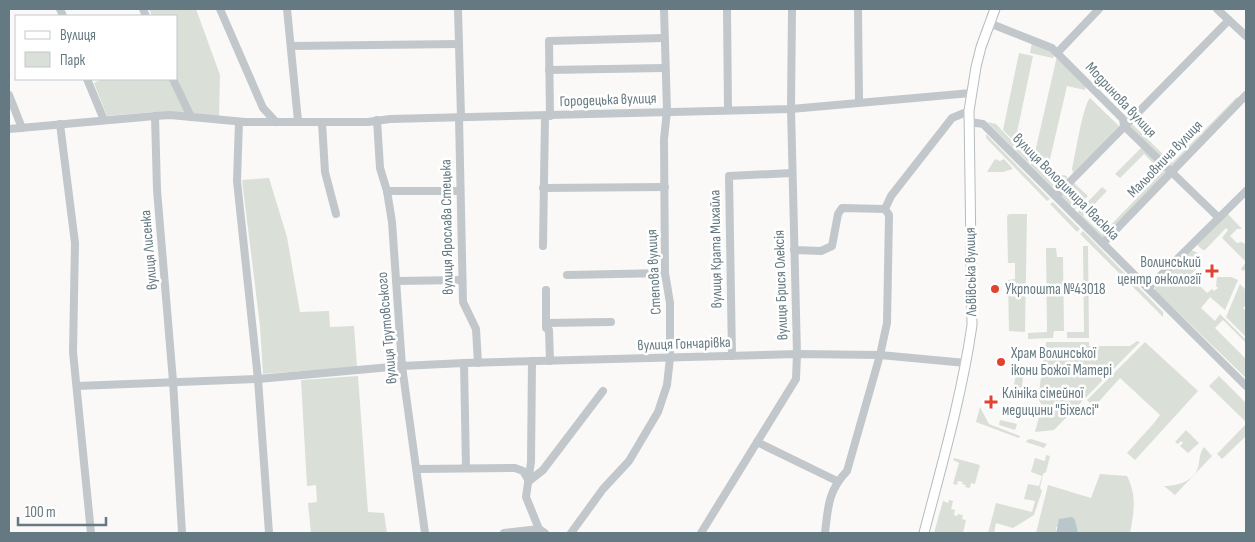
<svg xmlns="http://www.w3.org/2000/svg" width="1255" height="542" font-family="'Sofia Sans Condensed',sans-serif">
<rect width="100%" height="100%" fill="#faf9f8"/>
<g fill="#dadfd7">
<path d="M 149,9 L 196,9 L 220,75 L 219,117 L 193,115 L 176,75 L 176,16 L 152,16 Z"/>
<path d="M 1032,42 L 1055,53 L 1053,58 L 1030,53 Z"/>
<path d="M 1019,53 L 1033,56 L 1015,142 L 1003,130 Z"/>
<path d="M 1057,56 L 1086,85 L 1085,90 L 1067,86 L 1047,172 L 1067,176 L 1066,182 L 1059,188 L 1033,161 Z"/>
<path d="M 103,79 L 170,79 L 186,114 L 154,112 L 107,116 L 94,83 Z"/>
<path d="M 1237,97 L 1239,99 L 1172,169 L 1130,128 L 1131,123 L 1172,163 Z"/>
<path d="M 1090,98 L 1119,126 L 1073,173 L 1072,169 C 1075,156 1083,105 1090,98 Z"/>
<path d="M 987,122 L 996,124 L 1058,190 L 1056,191 Z"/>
<path d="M 986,134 L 1050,199 L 1047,201 L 986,138 Z"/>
<path d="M 1142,147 L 1168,173 L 1104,239 L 1077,213 L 1102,187 L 1107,191 L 1083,216 L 1102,234 L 1162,172 L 1144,154 L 1120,178 L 1115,174 Z"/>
<path d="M 995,159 L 1000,161 L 1004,159 L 1013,169 L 1003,172 L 987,172 Z"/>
<path d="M 269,178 L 287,237 L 300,312 L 329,311 L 330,327 L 354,326 L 357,367 L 263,374 L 260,326 L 242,180 Z"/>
<path d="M 1073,182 L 1088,196 L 1074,210 L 1059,196 Z"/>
<path d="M 1053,202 L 1080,229 L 1077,232 L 1050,204 Z"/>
<path d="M 1227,213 L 1242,229 L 1237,229 L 1230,236 L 1237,243 L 1242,242 L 1246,245 L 1246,269 L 1243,271 L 1241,269 L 1246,262 L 1222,238 L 1228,230 L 1226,228 L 1205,250 L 1203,250 L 1198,246 L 1198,244 Z"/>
<path d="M 1009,214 L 1027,214 L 1025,332 L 1009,331 L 1008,280 L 1015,279 L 1015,263 L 1008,263 L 1007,216 Z"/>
<path d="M 1083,231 L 1163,312 L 1163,317 L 1080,234 Z"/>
<path d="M 1083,246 L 1088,246 L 1089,338 L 1067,338 L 1067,332 L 1084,332 Z"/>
<path d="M 1046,248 L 1056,248 L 1057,257 L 1063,257 L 1064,331 L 1054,331 L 1053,338 L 1028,339 L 1028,333 L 1047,332 Z"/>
<path d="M 1191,250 L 1198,253 L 1201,263 L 1190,276 L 1207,293 L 1212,289 L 1214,291 L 1218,288 L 1216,286 L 1217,277 L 1231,277 L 1238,280 L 1225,310 L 1210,297 L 1201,308 L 1215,321 L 1220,314 L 1246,340 L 1246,343 L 1223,320 L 1215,328 L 1246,359 L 1246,378 L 1155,290 L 1155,286 Z"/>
<path d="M 1240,284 L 1246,290 L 1246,305 L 1243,308 L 1246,311 L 1246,337 L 1226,317 Z"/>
<path d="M 1137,341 L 1140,342 L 1054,430 L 1035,432 L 1042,405 L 1038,399 L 1046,342 L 1089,342 L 1089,346 L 1130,346 Z"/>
<path d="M 1145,342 L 1198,391 L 1135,460 L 1127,453 L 1154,423 L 1160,415 L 1120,378 L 1094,407 L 1087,400 Z"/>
<path d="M 1016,375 L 1023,376 L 1022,385 L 1031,386 L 1033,394 L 1032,400 L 1017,397 L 1012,393 Z"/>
<path d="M 358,376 L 368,512 L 384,513 L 387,533 L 311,533 L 308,503 L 317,502 L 316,485 L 307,486 L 301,380 Z"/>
<path d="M 1219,376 L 1246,403 L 1246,422 L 1209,386 Z"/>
<path d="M 980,407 L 989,424 L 1020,436 L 1019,438 L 976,422 Z"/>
<path d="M 1000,420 L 1017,424 L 1015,430 L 999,425 Z"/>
<path d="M 1246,424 L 1246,436 L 1222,459 L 1217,454 Z"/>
<path d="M 1186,430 L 1199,443 L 1188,453 L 1180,446 L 1183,443 L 1181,441 L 1178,444 L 1175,442 Z"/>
<path d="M 1031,439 L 1047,444 L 1044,448 L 1026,442 L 1027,440 Z"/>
<path d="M 1204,447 L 1212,456 L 1175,495 L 1164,486 C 1179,486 1197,480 1199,463 C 1200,456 1200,453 1204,447 Z"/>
<path d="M 1046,455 L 1050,456 L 1046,472 L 1043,474 L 1040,488 L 1042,491 L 1034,515 L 1013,528 L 996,523 L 994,533 L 988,533 L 996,503 L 1032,512 L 1035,501 L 1024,499 L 1028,484 L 1039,486 L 1042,476 L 1031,472 L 1035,458 L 1045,461 Z"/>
<path d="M 954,458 L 980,465 L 975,484 L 971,483 L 970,488 L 965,487 L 966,485 L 962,484 L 963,482 L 958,481 L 957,485 L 953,484 L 959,463 L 953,460 Z"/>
<path d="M 1100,474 L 1127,476 C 1137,496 1134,512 1130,533 L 1078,533 L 1075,521 L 1056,527 L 1056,533 L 1036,533 L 1048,485 L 1091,498 Z"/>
<path d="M 949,500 L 953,501 L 951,509 L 955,510 L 954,515 L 957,516 L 958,514 L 963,515 L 962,519 L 966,520 L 963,533 L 934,533 L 943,501 L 948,503 Z"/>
</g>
<path fill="#b9c7ca" d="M 1072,517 L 1075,520 L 1078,533 L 1056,533 L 1059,519 Z"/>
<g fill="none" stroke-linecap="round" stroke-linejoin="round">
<defs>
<path id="major" d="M 924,533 C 942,464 962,395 972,325 L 969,111 L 976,67 L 981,47 L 995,9"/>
</defs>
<use href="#major" stroke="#b5bbbe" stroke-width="11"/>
<g stroke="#c1c7ca" stroke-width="8">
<path d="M 60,9 L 63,16"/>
<path d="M 143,9 L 146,16"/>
<path d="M 220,9 L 263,108 L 276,122"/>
<path d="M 287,9 L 298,121"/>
<path d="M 458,9 L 461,117"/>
<path d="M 727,9 L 728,110"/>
<path d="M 858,9 L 859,102"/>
<path d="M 1217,9 L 1246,36"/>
<path d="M 989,23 L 1052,48 L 1123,119 L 1124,126 L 1219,218"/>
<path d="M 291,46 L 458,44"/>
<path d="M 1057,53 L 1099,9"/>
<path d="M 549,70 L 665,68"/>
<path d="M 87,79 L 104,120"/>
<path d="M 173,79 L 191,117"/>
<path d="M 9,95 L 22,128"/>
<path d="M 155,116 L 157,190 L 173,381 L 182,533"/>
<path d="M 550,116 L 549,41 L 664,38"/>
<path d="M 459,117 L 463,302 L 476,329 L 478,363"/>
<path d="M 377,120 L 380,168 L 387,191 L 392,222 L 402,366 L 425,533"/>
<path d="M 239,122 L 237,181 L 258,379 L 269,533"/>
<path d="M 970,122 L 983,124 L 1246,386"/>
<path d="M 322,123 L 325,172 L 336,214"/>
<path d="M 60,124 L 75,243 L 73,352 L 91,533"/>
<path d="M 9,129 L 155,116 L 170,115 L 245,122 L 368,122 L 390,119 L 791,109 L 971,93"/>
<path d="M 543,188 L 665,187"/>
<path d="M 387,191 L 460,191"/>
<path d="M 1056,196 L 1229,20"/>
<path d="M 1103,243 L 1246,95"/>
<path d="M 543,246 L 545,116"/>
<path d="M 794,250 L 821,251 L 832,246 L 838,214 L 842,208 L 885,209"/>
<path d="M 567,275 L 665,273"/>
<path d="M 396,281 L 462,280"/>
<path d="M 1148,288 L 1246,191"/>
<path d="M 546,290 L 546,328 L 549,330 L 550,361"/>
<path d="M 546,323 L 611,322"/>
<path d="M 732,356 L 729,176 L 792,173"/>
<path d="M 532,361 L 531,462 L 526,497 L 539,529 L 545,533"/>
<path d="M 464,363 L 466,468"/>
<path d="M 77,386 L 258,379 L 402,366 L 464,363 L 797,354 L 880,355 L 966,363"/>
<path d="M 757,442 L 837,481"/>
<path d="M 417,469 L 515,468 L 523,471 L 529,481"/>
<path d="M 529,481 L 543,470 L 603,391"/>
<path d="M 504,533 L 539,529"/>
<path d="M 571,533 L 603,489 L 629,461 L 658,412 L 667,385 L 670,358 L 670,303 L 665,273 L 664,139 L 667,111 L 664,9"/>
<path d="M 701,533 L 796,379 L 797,354 L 791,109 L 792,9"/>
<path d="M 825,533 C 828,507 828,491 847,471 L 880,355 L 887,323 L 889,215 L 885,209 L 891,196 L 952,118 L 969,111"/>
</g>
<use href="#major" stroke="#fff" stroke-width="9"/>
</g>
<g fill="#e3422e" stroke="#fff" stroke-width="2">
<path d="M1209.5 263.5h5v5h5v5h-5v5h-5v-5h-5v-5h5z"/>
<circle cx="995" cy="289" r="5"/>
<circle cx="1001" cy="362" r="5"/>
<path d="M988.5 394.5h5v5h5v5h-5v5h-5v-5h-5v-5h5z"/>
</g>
<g text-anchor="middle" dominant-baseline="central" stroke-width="5" stroke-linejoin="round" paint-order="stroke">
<g font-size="15" fill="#657982" stroke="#fff">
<text transform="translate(608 100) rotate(-2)">Городецька вулиця</text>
<text transform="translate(1121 100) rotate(47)">Модринова вулиця</text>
<text transform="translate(1165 159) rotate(-46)">Мальовнича вулиця</text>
<text transform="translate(1066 187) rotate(45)">вулиця Володимира Івасюка</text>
<text transform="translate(447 227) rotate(-91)">вулиця Ярослава Стецька</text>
<text transform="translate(716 249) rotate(-91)">вулиця Крата Михайла</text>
<text transform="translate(149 250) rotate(-95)">вулиця Лисенка</text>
<text transform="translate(654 272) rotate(-93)">Степова вулиця</text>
<text transform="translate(971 272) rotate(-91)">Львівська вулиця</text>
<text transform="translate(781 285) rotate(-92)">вулиця Брися Олексія</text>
<text transform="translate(387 328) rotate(-95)">вулиця Трутовського</text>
<text transform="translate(684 344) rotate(-2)">вулиця Гончарівка</text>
</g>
<g font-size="15" fill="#657982" stroke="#fff" text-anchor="start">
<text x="1201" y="262" text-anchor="end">Волинський<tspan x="1201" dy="17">центр онкології</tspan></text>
<text x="1005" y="289">Укрпошта №43018</text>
<text x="1011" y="353">Храм Волинської<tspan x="1011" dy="17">ікони Божої Матері</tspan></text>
<text x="1002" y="393">Клініка сімейної<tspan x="1002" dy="17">медицини "Біхелсі"</tspan></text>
</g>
</g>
<rect width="1255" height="542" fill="none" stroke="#657982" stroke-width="20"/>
<rect x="15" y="15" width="162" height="65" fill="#ffffff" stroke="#c1c9cd"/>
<rect x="25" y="31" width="25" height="8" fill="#ffffff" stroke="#c1c9cd"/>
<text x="60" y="40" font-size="15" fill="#657982">Вулиця</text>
<rect x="25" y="52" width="25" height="15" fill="#dadfd7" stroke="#c1c9cd"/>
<text x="60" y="65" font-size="15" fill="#657982">Парк</text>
<path d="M18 517v8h88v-8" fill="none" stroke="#657982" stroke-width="2.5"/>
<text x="25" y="517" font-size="15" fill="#657982" stroke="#ffffff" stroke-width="4" paint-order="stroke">100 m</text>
</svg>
